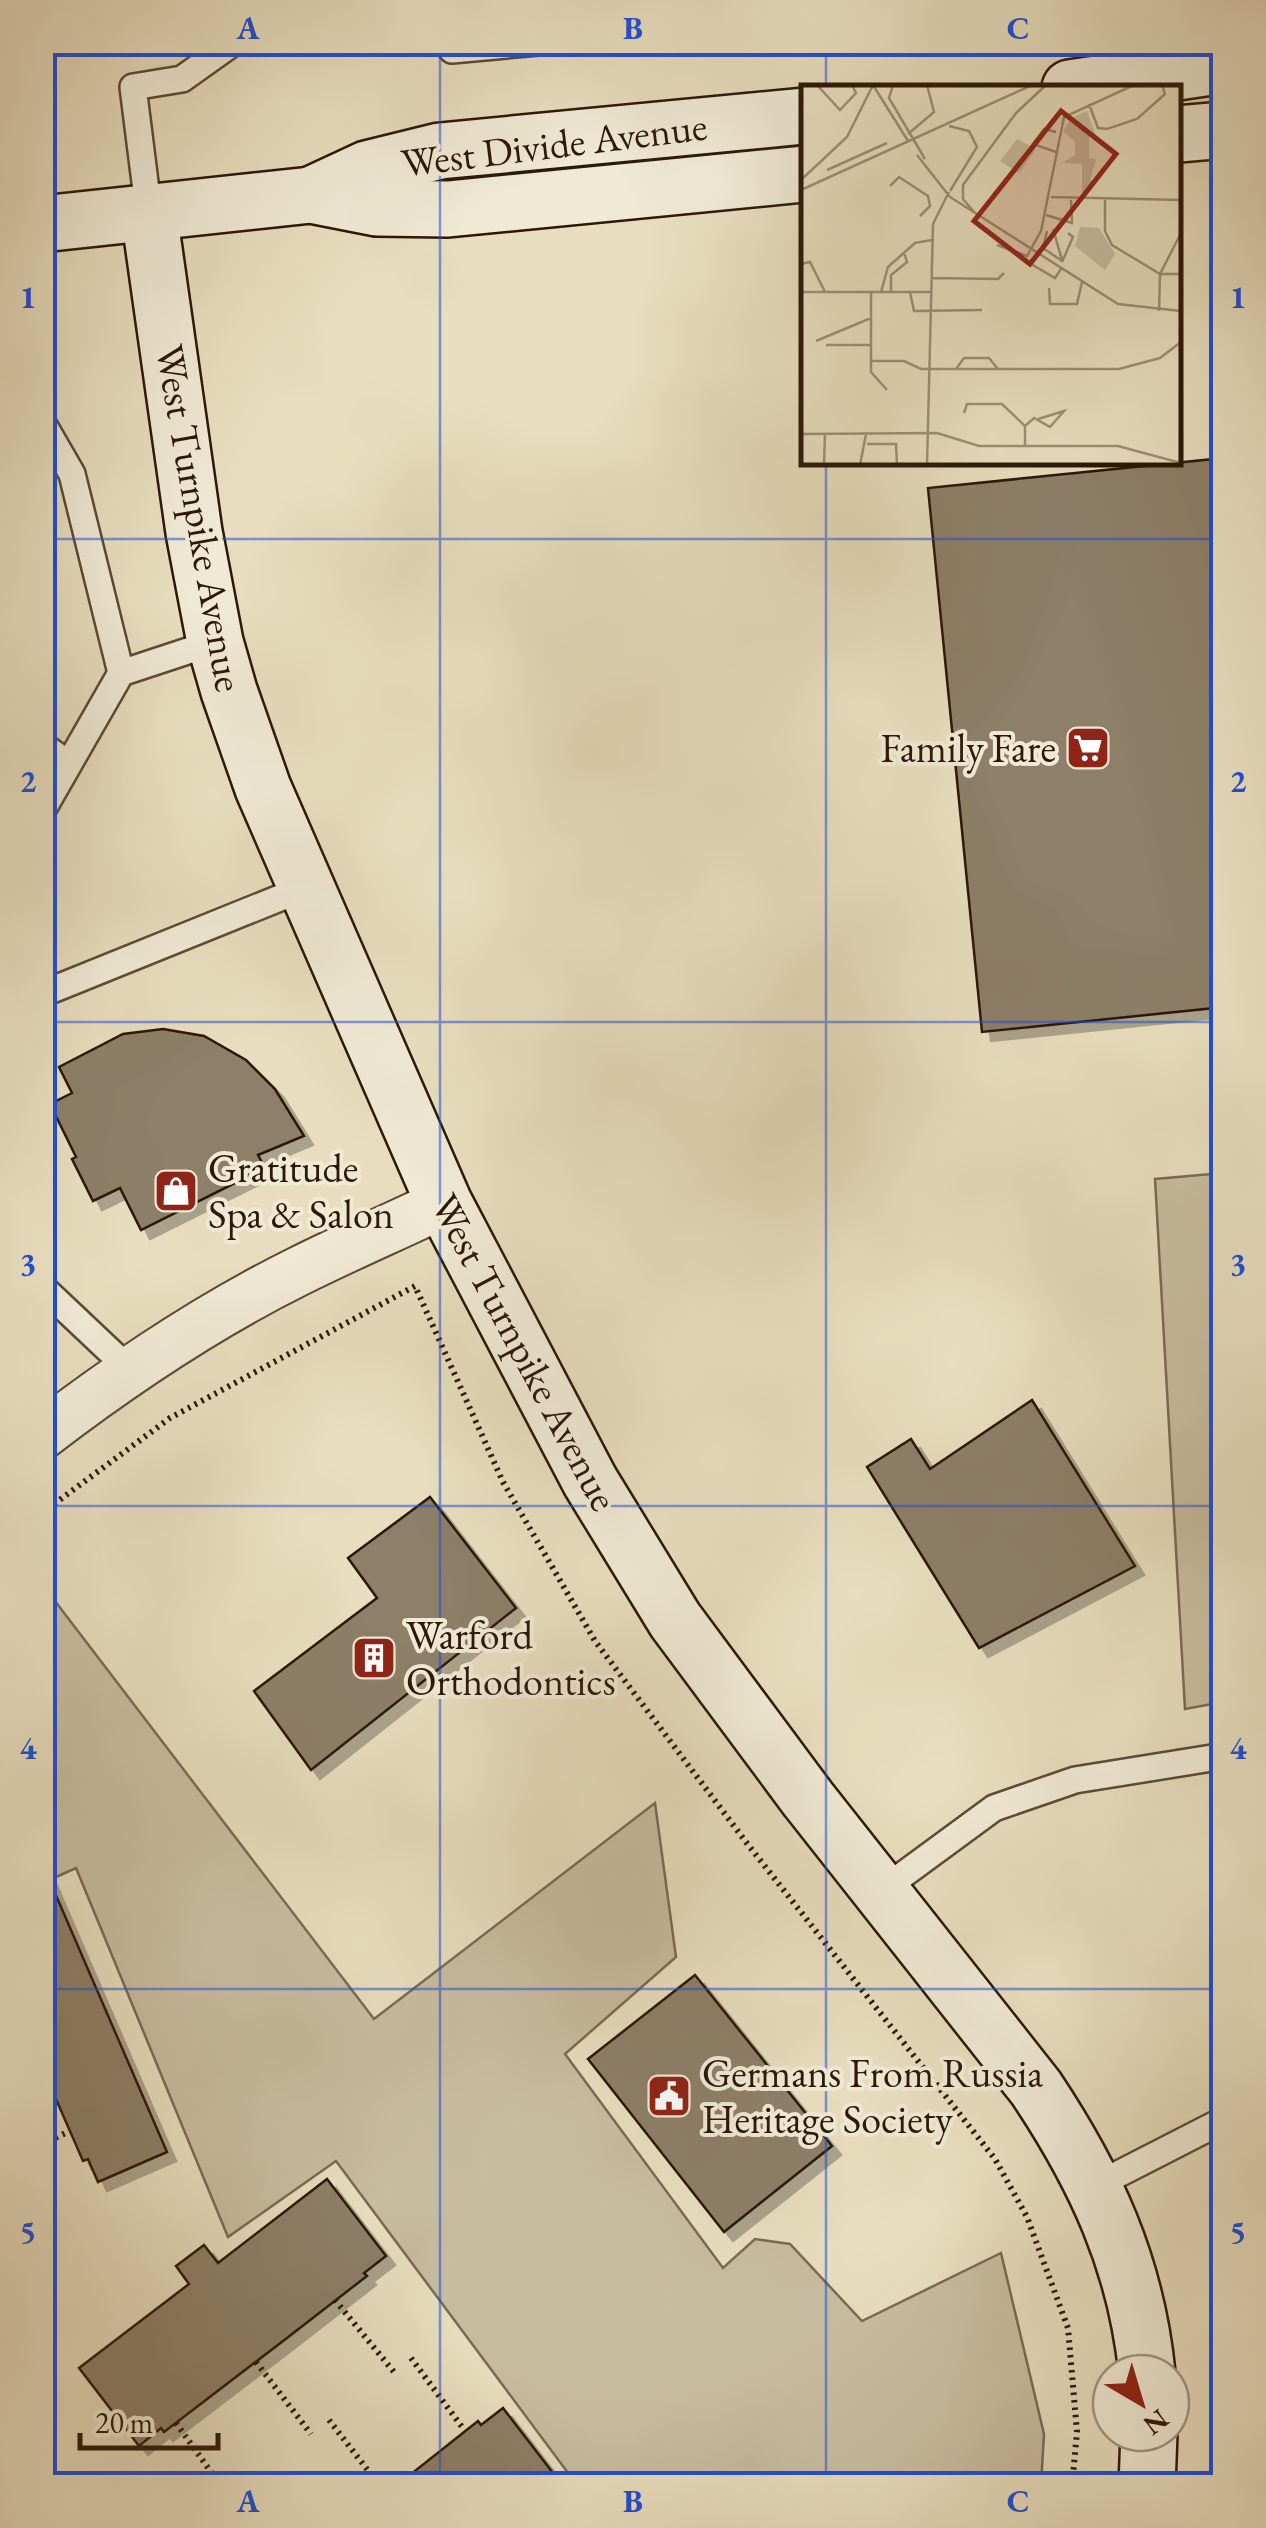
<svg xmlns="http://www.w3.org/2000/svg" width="1266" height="2528" font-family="'EB Garamond',serif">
<defs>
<filter id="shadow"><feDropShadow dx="9" dy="9" stdDeviation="0" flood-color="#0004"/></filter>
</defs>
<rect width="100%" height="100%" fill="#e8debf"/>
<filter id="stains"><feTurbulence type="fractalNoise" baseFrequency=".002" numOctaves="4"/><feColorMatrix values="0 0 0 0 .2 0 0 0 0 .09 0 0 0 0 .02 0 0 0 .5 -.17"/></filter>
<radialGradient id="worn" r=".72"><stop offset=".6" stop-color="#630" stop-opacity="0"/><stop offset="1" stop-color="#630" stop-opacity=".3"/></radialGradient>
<g fill="#c8bca0" stroke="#7a6a54" stroke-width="2.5">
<path d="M 1223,1173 L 1223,1702 L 1185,1709 L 1155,1179 Z"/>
<path d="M 42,1584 L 374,2019 L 655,1803 L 676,1957 L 565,2054 L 723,2268 L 755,2239 L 790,2244 L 862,2321 L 1001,2253 L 1044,2434 L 1041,2485 L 577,2485 L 336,2161 L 228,2237 L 76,1868 L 43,1883 Z"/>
</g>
<g fill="#8d7f67" stroke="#2b1807" stroke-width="2.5" filter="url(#shadow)">
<path d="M 1224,458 L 1224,1007 L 982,1032 L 928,488 Z"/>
<path d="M 163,1029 L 204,1036 L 246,1060 L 275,1089 L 304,1136 L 258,1155 L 265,1168 L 141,1230 L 120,1188 L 93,1201 L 72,1159 L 76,1157 L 50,1104 L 72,1093 L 59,1067 L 123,1034 Z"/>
<path d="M 1032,1400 L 1135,1566 L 979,1648 L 867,1467 L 911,1439 L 930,1469 Z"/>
<path d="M 430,1497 L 516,1608 L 311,1770 L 254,1691 L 377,1598 L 348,1558 Z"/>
<path d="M 42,1863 L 167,2152 L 98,2182 L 88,2159 L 83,2161 L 42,2067 Z"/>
<path d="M 695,1975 L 832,2146 L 724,2232 L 588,2059 Z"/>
<path d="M 327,2179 L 386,2256 L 364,2273 L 367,2276 L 287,2338 L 164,2432 L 161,2428 L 139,2446 L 79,2368 L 189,2284 L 176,2266 L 204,2245 L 218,2263 Z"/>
<path d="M 503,2408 L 563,2486 L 396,2486 L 478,2421 L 481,2425 Z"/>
</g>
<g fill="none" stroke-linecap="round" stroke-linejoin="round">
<defs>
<g id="lane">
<path d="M 445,42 L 452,50 L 538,42"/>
<path d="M 149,214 L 133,87 L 182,79 L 234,42"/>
<path d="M 42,422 L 72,474 L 121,673"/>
<path d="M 42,745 L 67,763"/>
<path d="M 42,811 L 121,673 L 215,642"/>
<path d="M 42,994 L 307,887"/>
<path d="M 42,1287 L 131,1371"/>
<path d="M 881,1891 L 994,1808 L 1075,1780 L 1224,1756"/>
<path d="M 1095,2186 L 1224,2120"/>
</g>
<path id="street" d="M 42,1435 C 123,1373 208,1316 299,1271 C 347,1247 396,1226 444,1203"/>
<g id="secondary">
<path d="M 1070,88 L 1224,65"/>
<path d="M 1178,134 L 1224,130"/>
<path d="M 311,195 L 367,169 L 440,151 L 804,116"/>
<path d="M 149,214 L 194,532 L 215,642 L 229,691 L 263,788 L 444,1203 L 590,1481 L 675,1620 L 808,1799 L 1036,2088 C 1096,2178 1136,2264 1147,2373"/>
<path d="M 42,224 L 311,195 L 377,208 L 448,209 L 804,174"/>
<path d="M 1147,2486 L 1149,2433"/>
</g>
</defs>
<use href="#lane" stroke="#5a4a35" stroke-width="30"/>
<use href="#street" stroke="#5a4a35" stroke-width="52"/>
<use href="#secondary" stroke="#2b1807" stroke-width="60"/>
<g stroke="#2b1807" stroke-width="6" stroke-dasharray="2.5 5" stroke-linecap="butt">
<path d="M 42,1513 L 170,1418 L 415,1286 L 503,1482 L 595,1641 L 749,1846 L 995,2159 L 1027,2217 L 1068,2328 L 1077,2432 L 1072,2486"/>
<path d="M 42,2144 L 70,2131"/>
<path d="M 335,2300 L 394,2372"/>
<path d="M 411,2358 L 465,2431"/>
<path d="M 256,2362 L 311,2434"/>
<path d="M 329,2420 L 380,2486"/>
<path d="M 176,2423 L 221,2486"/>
<path d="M 250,2479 L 255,2486"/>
</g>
<use href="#lane" stroke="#f0ead5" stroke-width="25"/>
<use href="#street" stroke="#f0ead5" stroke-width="48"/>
<use href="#secondary" stroke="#f0ead5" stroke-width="55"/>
</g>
<path fill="none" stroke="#1d4ed8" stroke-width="2.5" stroke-opacity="0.55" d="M 440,42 L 440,2486M 826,42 L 826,88M 826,462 L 826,2486M 42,539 L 1224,539M 42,1022 L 1224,1022M 42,1506 L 1224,1506M 42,1989 L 1224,1989"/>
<defs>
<symbol id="supermarket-square" viewBox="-11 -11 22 22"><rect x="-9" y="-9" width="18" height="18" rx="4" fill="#8f2418" stroke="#f0ead5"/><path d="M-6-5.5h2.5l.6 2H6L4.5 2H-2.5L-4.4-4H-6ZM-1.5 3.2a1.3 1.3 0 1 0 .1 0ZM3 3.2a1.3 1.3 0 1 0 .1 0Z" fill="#fff"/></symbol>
<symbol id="shop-square" viewBox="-11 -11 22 22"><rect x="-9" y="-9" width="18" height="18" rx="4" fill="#8f2418" stroke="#f0ead5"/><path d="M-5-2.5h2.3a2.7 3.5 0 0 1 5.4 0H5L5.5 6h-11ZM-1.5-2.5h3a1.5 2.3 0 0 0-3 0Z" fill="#fff"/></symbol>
<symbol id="building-square" viewBox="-11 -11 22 22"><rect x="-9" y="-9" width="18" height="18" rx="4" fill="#8f2418" stroke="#f0ead5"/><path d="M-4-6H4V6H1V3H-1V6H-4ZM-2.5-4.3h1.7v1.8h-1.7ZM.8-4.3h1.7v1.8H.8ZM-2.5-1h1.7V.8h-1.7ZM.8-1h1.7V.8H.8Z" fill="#fff"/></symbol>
<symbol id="civic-square" viewBox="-11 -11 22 22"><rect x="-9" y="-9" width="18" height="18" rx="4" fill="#8f2418" stroke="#f0ead5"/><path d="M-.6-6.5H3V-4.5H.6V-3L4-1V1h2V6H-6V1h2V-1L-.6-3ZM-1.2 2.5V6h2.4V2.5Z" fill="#fff"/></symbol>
</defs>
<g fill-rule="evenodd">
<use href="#supermarket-square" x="1063" y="723" width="50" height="50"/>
<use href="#shop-square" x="151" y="1166" width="50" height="50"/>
<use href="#building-square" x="349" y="1633" width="50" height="50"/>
<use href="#civic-square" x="644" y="2071" width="50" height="50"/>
</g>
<g text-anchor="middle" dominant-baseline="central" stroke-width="8" stroke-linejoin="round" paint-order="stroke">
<g font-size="40" fill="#2b1807" stroke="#f0ead5">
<text transform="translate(554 144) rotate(-7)">West Divide Avenue</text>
<text transform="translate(200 518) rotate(80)">West Turnpike Avenue</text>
<text transform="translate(525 1352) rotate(62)">West Turnpike Avenue</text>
</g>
<g font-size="40" fill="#2b1807" stroke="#f0ead5" text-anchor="start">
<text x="1056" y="748" text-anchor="end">Family Fare</text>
<text x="208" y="1168">Gratitude<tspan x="208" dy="46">Spa &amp; Salon</tspan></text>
<text x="406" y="1635">Warford<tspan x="406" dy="46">Orthodontics</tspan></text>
<text x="702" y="2073">Germans From Russia<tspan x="702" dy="46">Heritage Society</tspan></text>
</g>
</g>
<g transform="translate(801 85)">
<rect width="380" height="380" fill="#e8debf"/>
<path d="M 286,26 L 295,51 L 288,52 L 288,73 L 295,74 L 289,95 L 296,97 L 281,111 L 281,79 L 261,78 L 274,70 L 274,56 L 262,47 L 270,33 ZM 216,54 L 235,64 L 218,88 L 199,76 ZM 279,142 L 298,143 L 314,169 L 304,185 L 274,161 Z" fill="#c8bca0"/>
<path fill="none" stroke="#9c8f75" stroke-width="2.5" d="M 16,0 L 39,25 L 55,8 L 51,0M 72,0 L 107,56M 92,0 L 88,13 L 124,74M 288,19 L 297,43 L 306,44 L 336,34 L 364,9 L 361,0M 148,41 L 168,46 L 176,62 L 149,106M 107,49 L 133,27 L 126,0M 255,67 L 232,59 L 243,44 L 255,47M 116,70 L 149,112M 26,85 L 86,58M 0,95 L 46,52 L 72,0M 89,101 L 98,92 L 127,111 L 129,121 L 119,131M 0,105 L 231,0M 149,112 L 317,219 L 380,226M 250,112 L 380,115M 304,115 L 304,146 L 311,160 L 359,189 L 380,189M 173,127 L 162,114 L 162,100 L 215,28 L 245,0M 245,130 L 271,138 L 270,115M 252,144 L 261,175M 246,146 L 242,163 L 261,176M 196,160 L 226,171 L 240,146 L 263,32 L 333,0M 225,176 L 254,193 L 260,184M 261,177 L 272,152 L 267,148M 0,179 L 9,177 L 24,207M 131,193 L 197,194 L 203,188M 248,203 L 249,219 L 276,219 L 281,197M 0,207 L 131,207M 70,207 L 70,287 L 86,305M 80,207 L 87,182 L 114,158 L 131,155M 90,207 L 90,190 L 106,177 L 103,167M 109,207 L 113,226 L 181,225M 358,226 L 359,189 L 380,148M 15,256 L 70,233M 25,260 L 70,260M 70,276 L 103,276 L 120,284 L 318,284 L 359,273 L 380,257M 155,284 L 163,273 L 188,273 L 197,284M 163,328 L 166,319 L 201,319 L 224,341 L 224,361M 224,341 L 233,333 L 249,342 L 263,326 L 237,334M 0,349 L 136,348 L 178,361 L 317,361 L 380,378M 66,359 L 95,359 L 96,380M 23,379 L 24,349M 59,380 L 65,349M 126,380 L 132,139 L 148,107"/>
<path fill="#8f2418" fill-opacity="0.15" stroke="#8f2418" stroke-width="5" d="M 260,26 L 315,69 L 229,179 L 173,136 Z"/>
<rect width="380" height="380" fill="none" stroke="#2b1807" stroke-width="5"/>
</g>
<rect width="1266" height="2528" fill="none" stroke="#e8debf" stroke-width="110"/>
<g transform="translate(1141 2403) rotate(142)"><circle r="48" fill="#f0ead5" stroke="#a19683" stroke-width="2.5"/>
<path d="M0-8L18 38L0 25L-18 38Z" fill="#8f2418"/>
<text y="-15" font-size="28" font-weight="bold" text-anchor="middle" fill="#2b1807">N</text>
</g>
<path d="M80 2433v15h138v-15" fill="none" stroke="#2b1807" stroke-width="5"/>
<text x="95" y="2433" font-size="30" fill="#2b1807" stroke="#f0ead5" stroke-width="8" paint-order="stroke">20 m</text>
<rect x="55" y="55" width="1156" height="2418" fill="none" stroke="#1d4ed8" stroke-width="4"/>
<g font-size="32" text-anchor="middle" font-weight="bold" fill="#1d4ed8">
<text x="248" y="39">A</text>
<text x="633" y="39">B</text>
<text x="1018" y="39">C</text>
<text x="28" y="308">1</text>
<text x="1238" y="308">1</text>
<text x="28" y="792">2</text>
<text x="1238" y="792">2</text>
<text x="28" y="1275">3</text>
<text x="1238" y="1275">3</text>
<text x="28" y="1759">4</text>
<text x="1238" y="1759">4</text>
<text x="28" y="2243">5</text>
<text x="1238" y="2243">5</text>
<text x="248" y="2512">A</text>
<text x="633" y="2512">B</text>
<text x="1018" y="2512">C</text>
</g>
<rect width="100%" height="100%" filter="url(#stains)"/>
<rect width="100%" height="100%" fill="url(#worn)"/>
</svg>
